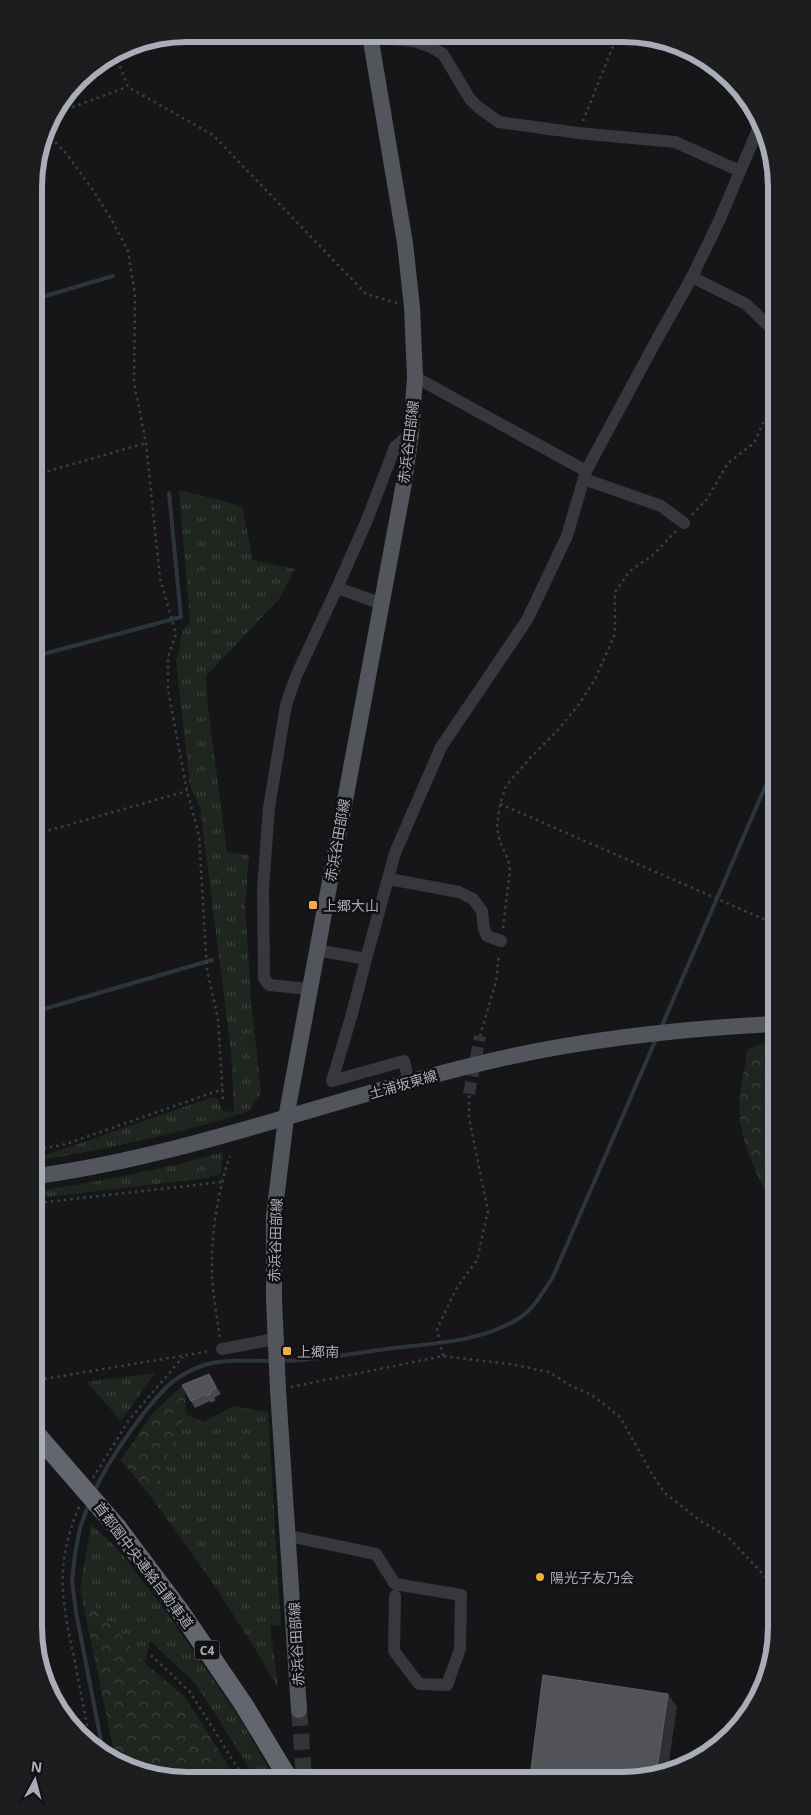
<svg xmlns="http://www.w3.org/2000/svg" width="811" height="1815" font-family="'Noto Sans','Noto Sans JP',sans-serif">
<defs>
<pattern id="grass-tufts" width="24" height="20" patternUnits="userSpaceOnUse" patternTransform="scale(1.25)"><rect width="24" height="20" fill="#1e261f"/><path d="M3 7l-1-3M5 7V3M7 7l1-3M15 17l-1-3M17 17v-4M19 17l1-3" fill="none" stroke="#3c433d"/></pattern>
<pattern id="forest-crowns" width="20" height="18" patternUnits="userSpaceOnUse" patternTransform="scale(1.25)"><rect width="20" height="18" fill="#1e261f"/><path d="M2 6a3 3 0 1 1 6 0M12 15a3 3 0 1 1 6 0" fill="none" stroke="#3c433d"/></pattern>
</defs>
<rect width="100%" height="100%" fill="#161618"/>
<g fill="url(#grass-tufts)">
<path d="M 179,490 L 242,506 L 253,560 L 295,569 L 279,599 L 206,676 L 208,708 L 227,852 L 249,855 L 245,904 L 251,1000 L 261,1093 L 249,1111 C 180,1134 109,1148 37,1161 L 37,1158 L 213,1097 L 217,1098 L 223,1112 L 234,1111 L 231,1051 L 200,807 L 190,786 L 176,661 L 183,630 L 190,622 Z"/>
<path d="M 223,1152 L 221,1173 L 207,1178 L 38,1198 L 37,1191 C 100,1181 162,1170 223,1152 Z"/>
<path d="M 155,1373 L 121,1421 L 87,1382 Z"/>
<path d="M 234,1406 L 268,1412 L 281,1626 L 270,1625 L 278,1688 C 239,1620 195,1555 147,1492 L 154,1487 L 186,1414 L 203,1422 Z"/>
<path d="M 91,1525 L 117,1548 L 165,1610 L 239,1717 L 274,1778 L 256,1778 L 195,1683 L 150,1641 L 145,1663 L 80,1589 Z"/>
</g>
<g fill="url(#forest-crowns)">
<path d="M 775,1039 L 775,1209 L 772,1206 C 757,1174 736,1136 740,1099 C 741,1082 745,1066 748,1049 Z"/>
<path d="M 184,1384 L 186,1414 L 154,1487 L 147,1492 L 121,1460 L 152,1414 Z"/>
<path d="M 80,1589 L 145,1663 L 185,1697 L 236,1778 L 158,1778 L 115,1757 Z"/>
</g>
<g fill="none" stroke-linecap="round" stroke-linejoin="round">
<g stroke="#2c353c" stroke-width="4">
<path d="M 35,299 L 113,276"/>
<path d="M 36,656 L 181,617 L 169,493"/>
<path d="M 37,1011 L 212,960"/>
<path d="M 661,1028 L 774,766"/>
<path d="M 280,1361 C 318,1360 356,1353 394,1348 C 435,1343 479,1342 516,1320 C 533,1311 542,1293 553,1277 L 656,1039"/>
<path d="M 94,1492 C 109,1459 145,1407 171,1383 C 181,1375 196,1367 208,1364 C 229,1359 251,1361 273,1361"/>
<path d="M 89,1503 L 80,1528 L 75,1554 L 72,1581 L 76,1612 L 103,1751"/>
</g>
<path stroke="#333438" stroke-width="12" stroke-dasharray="12 6" stroke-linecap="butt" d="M 469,1094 L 480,1036"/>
<path stroke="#333438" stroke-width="16" stroke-dasharray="16 8" stroke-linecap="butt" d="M 299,1710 L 304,1778"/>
<g stroke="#3d3f44" stroke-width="2.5" stroke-dasharray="2.5 4" stroke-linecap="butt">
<path d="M 172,37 L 336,42 L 356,39"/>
<path d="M 115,54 L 128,87 L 213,135 L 366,294 L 397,303"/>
<path d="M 54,114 L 127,87"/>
<path d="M 583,121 L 617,36"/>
<path d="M 46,133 L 66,153 L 95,193 L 111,219 L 128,251 L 135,294 L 134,383 L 146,443 L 160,578 L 176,634 L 168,657 L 168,690 L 187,791 L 199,835 L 207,970 L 218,1019 L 223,1099"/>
<path d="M 35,475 L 146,443"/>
<path d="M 692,515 L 707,499 L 728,463 L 754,443 L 773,402"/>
<path d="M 500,804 L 775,924"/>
<path d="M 36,834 L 187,791"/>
<path d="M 503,928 L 510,871 L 508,859 L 500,842 L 497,827 L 500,804 L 506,786 L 530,758 L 557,731 L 580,703 L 595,679 L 615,634 L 615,592 L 630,571 L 653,555 L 676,531"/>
<path d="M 480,1036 L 496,982 L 499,954"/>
<path d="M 37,1150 L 66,1144 L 223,1089"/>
<path d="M 38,1203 L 221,1182"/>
<path d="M 220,1337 C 217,1317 213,1296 212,1275 C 211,1235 217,1194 230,1156"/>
<path d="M 443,1356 L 437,1329 L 456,1289 L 477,1260 L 488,1211 L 469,1118 L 469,1094"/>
<path d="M 38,1380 L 211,1351"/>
<path d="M 291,1387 L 443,1356 L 510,1364 L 549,1372 L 573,1387 L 592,1395 L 620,1417 L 652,1474 L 664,1492 L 699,1520 L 728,1537 L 777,1589"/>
<path d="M 93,1478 L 129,1420 L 183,1357"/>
<path d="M 79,1507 C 54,1566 62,1602 75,1662 C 80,1690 86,1718 91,1746"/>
<path d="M 151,1655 L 190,1692 L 244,1778"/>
</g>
<g stroke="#37383d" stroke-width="12">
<path d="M 370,37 L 414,41 L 431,47 L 443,54 L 470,99 L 478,107 L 499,122 L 578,133 L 675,142 L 740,171"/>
<path d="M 692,277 L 746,304 L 773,330"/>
<path d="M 415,377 L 586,471"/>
<path d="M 584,479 L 661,506 L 684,523"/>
<path d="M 337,588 L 367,520 L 395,447 L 411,433"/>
<path d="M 389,879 L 459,892 L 473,899 L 482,911 L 484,929 L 487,936 L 501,941"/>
<path d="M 317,950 L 366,959 L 395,853 L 441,747 L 527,620 L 567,536 L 586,471 L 656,341 L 692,277 L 719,221 L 761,122"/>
<path d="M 366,959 L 352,1014 L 332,1081 L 404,1061 L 409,1082"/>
<path d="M 309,989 L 269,985 L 264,978 L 263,888 L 269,808 L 286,705 L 296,676 L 337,588 L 380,603"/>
<path d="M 222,1349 L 275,1339"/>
<path d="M 289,1536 L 376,1554 L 395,1584 L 461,1595 L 460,1649 L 447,1685 L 419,1684 L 394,1651 L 395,1596"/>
</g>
<g stroke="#53555c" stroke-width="16">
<path d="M 37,1176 C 190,1155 333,1098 482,1063 C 577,1040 677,1029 775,1024"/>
<path d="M 299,1710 L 278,1390 L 274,1299 L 274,1216 L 286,1118 L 404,483 L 411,433 L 415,377 L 412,307 L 405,243 L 370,35"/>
</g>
<path stroke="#63666e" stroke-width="19" d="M 117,1527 L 180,1611 L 244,1705 L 288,1778"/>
<path stroke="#63666e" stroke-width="19" d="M 38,1436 L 117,1527"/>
</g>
<path fill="#47494d" d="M 209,1374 L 213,1380 L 221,1394 L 214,1398 L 216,1400 L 211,1403 L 210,1401 L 195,1408 L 191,1401 Z"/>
<g fill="#2f3033">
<path d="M 209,1374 L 213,1380 L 221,1394 L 216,1388 Z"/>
<path d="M 668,1694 L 677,1707 L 667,1774 L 663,1776 L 656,1776 Z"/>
</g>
<g fill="#525359" stroke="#5f6168">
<path d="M 209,1374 L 216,1388 L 210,1391 L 211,1394 L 207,1396 L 205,1394 L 191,1401 L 182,1385 Z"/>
<path d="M 543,1675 L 668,1694 L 656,1776 L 530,1777 Z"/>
</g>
<g fill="#f2b134" stroke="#111113" stroke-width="2">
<rect x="308" y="900" width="10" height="10" rx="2.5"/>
<rect x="282" y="1346" width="10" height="10" rx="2.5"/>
<circle cx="540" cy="1577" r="5"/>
</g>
<g text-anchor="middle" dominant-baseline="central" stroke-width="5" stroke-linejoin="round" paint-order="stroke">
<rect fill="#111113" stroke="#7b7e86" stroke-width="1" x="194.5" y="1640.5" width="25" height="19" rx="4"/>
<g font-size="12" font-weight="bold" fill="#a8adb8">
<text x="207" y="1650">C4</text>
</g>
<g font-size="14" fill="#a8adb8" stroke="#111113">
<text transform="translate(408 442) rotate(-83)">赤浜谷田部線</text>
<text transform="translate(337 840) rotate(-80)">赤浜谷田部線</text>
<text transform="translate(403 1084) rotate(-16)">土浦坂東線</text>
<text transform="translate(275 1240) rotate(-88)">赤浜谷田部線</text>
<text transform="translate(144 1565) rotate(53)">首都圏中央連絡自動車道</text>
<text transform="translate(296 1644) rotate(-93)">赤浜谷田部線</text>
</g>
<g font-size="14" fill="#a8adb8" stroke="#111113" text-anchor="start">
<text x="323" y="905">上郷大山</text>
<text x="297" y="1351">上郷南</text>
<text x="550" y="1577">陽光子友乃会</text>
</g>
</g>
<path d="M0 0H811V1815H0ZM187 42H623A145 145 0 0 1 768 187V1627A145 145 0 0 1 623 1772H187A145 145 0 0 1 42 1627V187A145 145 0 0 1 187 42Z" fill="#1d1d20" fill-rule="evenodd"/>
<path fill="none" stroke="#a8adb8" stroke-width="6" d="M187 42H623A145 145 0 0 1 768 187V1627A145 145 0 0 1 623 1772H187A145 145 0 0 1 42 1627V187A145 145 0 0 1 187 42Z"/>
<g transform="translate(35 1780) rotate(7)" stroke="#111113" stroke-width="4" paint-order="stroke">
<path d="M0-4L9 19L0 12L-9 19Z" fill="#a8adb8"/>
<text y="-8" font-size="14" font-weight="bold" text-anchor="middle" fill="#a8adb8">N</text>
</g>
</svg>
